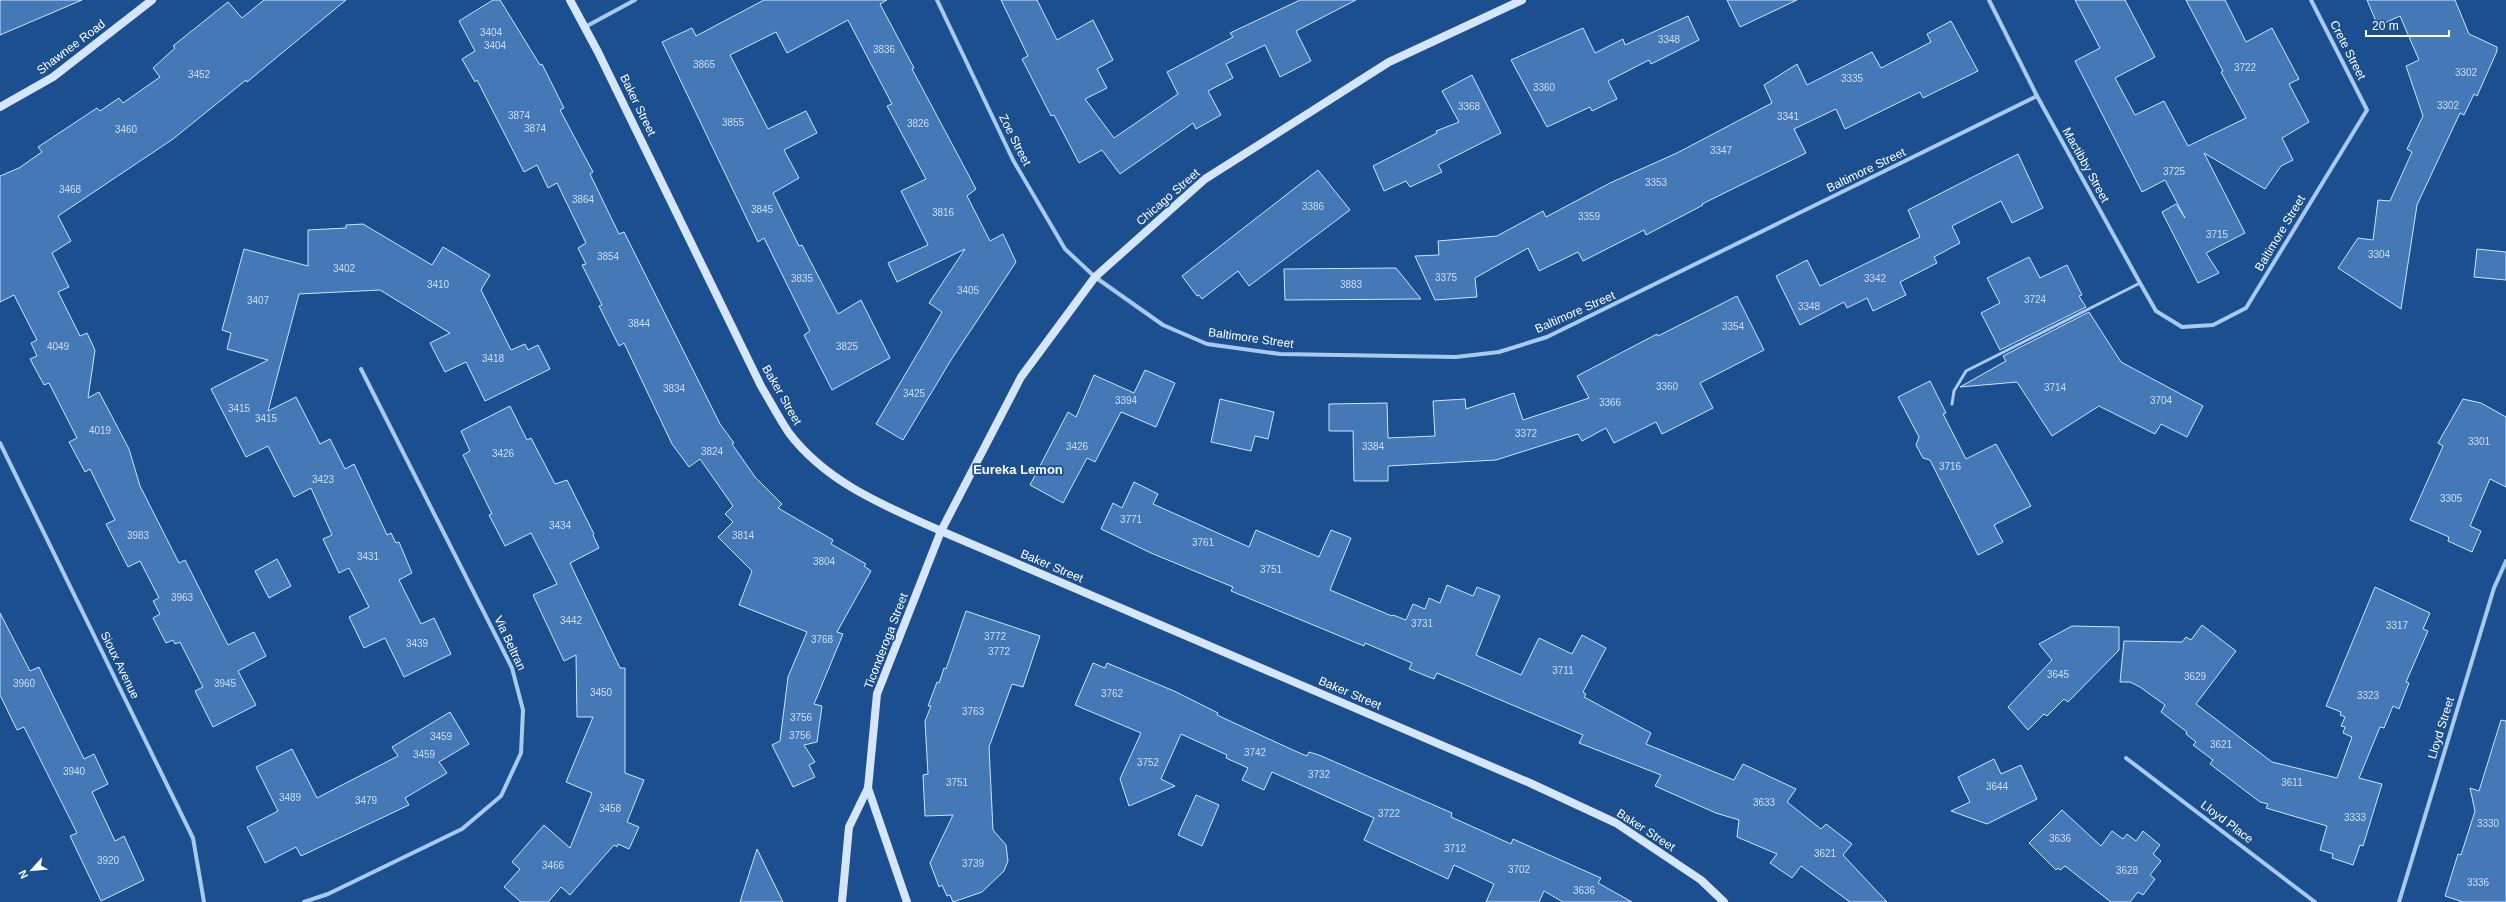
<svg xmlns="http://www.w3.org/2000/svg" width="2506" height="902" font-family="Arial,sans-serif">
<rect width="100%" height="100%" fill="#1b4f8f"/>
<g fill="#4478b7" stroke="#cfe3fa">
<path d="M 0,0 L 82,0 L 0,35 Z"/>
<path d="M 264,0 L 346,0 L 247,82 L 246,80 L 173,139 L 58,216 L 71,241 L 52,253 L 69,287 L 58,292 L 80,336 L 87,333 L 95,350 L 88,398 L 99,392 L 129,449 L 140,486 L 179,563 L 185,560 L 228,645 L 254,632 L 266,656 L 238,671 L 256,705 L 213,727 L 195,691 L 203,687 L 180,642 L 175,644 L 173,640 L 166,643 L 153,618 L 160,614 L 153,601 L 159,598 L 140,561 L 128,567 L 106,524 L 115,520 L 90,469 L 85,472 L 69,442 L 77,438 L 49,383 L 44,385 L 30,359 L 37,356 L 31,343 L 37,340 L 14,295 L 0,302 L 0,176 L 19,168 L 42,152 L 38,147 L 97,108 L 100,111 L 119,98 L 123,103 L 160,77 L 153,68 L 175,48 L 173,46 L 228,2 L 242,18 Z"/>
<path d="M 493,0 L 500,0 L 540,65 L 542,64 L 564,108 L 560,110 L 593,172 L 590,174 L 619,234 L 624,232 L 720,424 L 734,443 L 732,444 L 755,477 L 782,504 L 778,508 L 833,540 L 831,544 L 866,564 L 864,566 L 871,571 L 837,632 L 843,634 L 814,704 L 822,706 L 817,742 L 804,745 L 815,762 L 809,765 L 815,777 L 793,787 L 772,745 L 780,741 L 788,677 L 807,632 L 739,605 L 752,571 L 718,537 L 733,522 L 725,514 L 733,506 L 700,459 L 689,467 L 672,444 L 624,343 L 619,346 L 599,306 L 602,305 L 582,265 L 586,264 L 578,248 L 586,243 L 557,183 L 548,188 L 537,165 L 524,172 L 477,80 L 475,82 L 462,59 L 475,51 L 459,21 Z"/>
<path d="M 764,0 L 887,0 L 880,4 L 914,68 L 912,69 L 976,189 L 967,196 L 990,241 L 1003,234 L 1016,262 L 951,360 L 903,440 L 876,424 L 942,312 L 929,303 L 965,249 L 897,282 L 888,263 L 928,245 L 901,191 L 926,179 L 887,106 L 892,104 L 848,20 L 787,53 L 776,32 L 730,55 L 768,129 L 806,111 L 817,133 L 784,150 L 799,178 L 773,193 L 799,246 L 802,245 L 838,314 L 861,300 L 890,358 L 832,390 L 804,335 L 810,331 L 764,238 L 758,242 L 662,42 L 692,28 L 696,36 Z"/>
<path d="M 1001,0 L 1037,0 L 1057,40 L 1093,20 L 1113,60 L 1097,69 L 1107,88 L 1085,99 L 1114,138 L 1178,94 L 1167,72 L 1233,37 L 1230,33 L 1300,0 L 1356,0 L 1296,31 L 1311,61 L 1280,77 L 1265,45 L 1226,64 L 1233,78 L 1208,91 L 1221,115 L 1196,129 L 1193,123 L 1120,174 L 1102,150 L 1079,163 L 1054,115 L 1051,116 L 1022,59 L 1028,56 Z"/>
<path d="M 1727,0 L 1797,0 L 1740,27 Z"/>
<path d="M 2075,0 L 2125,0 L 2155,57 L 2115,78 L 2135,115 L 2164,101 L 2188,146 L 2246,118 L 2221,72 L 2223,71 L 2186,0 L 2225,0 L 2246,42 L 2272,28 L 2299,79 L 2289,84 L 2309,122 L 2282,138 L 2293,160 L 2281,166 L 2265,189 L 2204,153 L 2245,233 L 2206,253 L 2219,273 L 2198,283 L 2162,212 L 2176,204 L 2185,218 L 2165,180 L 2142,192 L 2075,61 L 2100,48 Z"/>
<path d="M 2367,0 L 2455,0 L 2469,34 L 2497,47 L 2497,51 L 2477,96 L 2474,94 L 2464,115 L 2460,113 L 2417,205 L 2401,309 L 2338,268 L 2358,238 L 2373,240 L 2378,200 L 2390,201 L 2412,152 L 2407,149 L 2423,116 L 2406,66 L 2419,60 L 2400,16 L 2378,26 Z"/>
<path d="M 1688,16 L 1699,40 L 1651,64 L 1649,60 L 1608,81 L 1617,99 L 1592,111 L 1590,107 L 1547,127 L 1511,60 L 1583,28 L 1595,53 L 1623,39 L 1625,45 Z"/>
<path d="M 1951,21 L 1978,71 L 1923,98 L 1920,92 L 1845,129 L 1836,109 L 1794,129 L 1806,153 L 1702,204 L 1703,205 L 1646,235 L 1644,230 L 1583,261 L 1578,252 L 1539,271 L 1528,248 L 1475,278 L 1477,297 L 1435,300 L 1415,256 L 1439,255 L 1438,241 L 1497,236 L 1543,211 L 1546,217 L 1610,183 L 1677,153 L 1772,103 L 1764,85 L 1797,64 L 1807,85 L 1872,52 L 1881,68 L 1931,42 L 1927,34 Z"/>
<path d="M 1472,75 L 1501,133 L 1438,165 L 1442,172 L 1410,187 L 1406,181 L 1384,191 L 1373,166 L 1437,133 L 1436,131 L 1459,122 L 1442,91 Z"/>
<path d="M 2018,154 L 2043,208 L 2012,223 L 2001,201 L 1952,226 L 1960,243 L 1934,257 L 1937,263 L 1900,282 L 1906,295 L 1873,311 L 1867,298 L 1847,308 L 1844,302 L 1800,325 L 1776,276 L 1807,260 L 1820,286 L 1920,237 L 1908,210 Z"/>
<path d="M 1318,170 L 1350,210 L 1249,286 L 1238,271 L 1202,299 L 1199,295 L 1197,296 L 1182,276 Z"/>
<path d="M 363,224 L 432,265 L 443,247 L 490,275 L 481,290 L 511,350 L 525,344 L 528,350 L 538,345 L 550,369 L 485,401 L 466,362 L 445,372 L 430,343 L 450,333 L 380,290 L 299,294 L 268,411 L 296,397 L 320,444 L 330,439 L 345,469 L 354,464 L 387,535 L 391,533 L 396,543 L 399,542 L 412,573 L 399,580 L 421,624 L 434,618 L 451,654 L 404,677 L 385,638 L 364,648 L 349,617 L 369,607 L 349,568 L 339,573 L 323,539 L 332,535 L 311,488 L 294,497 L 268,446 L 246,457 L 211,389 L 268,360 L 227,349 L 231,333 L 222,330 L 244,249 L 308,266 L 308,230 L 346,228 L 346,225 Z"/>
<path d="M 2477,249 L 2506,252 L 2506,280 L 2474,277 Z"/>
<path d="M 2029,257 L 2040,278 L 2067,265 L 2082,295 L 2079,296 L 2086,307 L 2000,350 L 1981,313 L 2000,303 L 1987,278 Z"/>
<path d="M 1396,268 L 1421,299 L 1285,300 L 1284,269 Z"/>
<path d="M 1737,296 L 1764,350 L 1700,383 L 1713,408 L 1662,434 L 1656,422 L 1614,443 L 1606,428 L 1582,441 L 1578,434 L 1496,460 L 1388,466 L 1388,481 L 1354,481 L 1353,431 L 1329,431 L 1329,404 L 1387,403 L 1388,438 L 1435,436 L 1433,401 L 1465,399 L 1466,409 L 1514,393 L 1523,420 L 1589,398 L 1577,376 L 1657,334 L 1658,336 Z"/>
<path d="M 2089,312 L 2121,362 L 2203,406 L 2187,437 L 2161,424 L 2155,434 L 2099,406 L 2052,436 L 2017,382 L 1960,387 L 2006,361 L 2003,356 Z"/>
<path d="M 1145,370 L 1175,383 L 1156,427 L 1121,412 L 1095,462 L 1087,458 L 1063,503 L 1030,485 L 1068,412 L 1076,417 L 1094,375 L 1134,393 Z"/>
<path d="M 1930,381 L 1946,413 L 1943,414 L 1966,459 L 1996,444 L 2031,506 L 1994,525 L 2003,542 L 1978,555 L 1930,460 L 1923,458 L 1916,445 L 1919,437 L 1898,397 Z"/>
<path d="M 1220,399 L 1274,412 L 1268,439 L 1255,436 L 1251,451 L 1211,442 Z"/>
<path d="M 2463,399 L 2481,403 L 2506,417 L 2506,487 L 2490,479 L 2470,526 L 2481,531 L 2472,552 L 2448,541 L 2449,537 L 2410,520 L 2443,446 L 2438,443 Z"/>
<path d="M 510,406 L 527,440 L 531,438 L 555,484 L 567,480 L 594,534 L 593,535 L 599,548 L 570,563 L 620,668 L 625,668 L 625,773 L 644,780 L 627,822 L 639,827 L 629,849 L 618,844 L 617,847 L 614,845 L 570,895 L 561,887 L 548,902 L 521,902 L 504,887 L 520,869 L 512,862 L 544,825 L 570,848 L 592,793 L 566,782 L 593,717 L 577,717 L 576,655 L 564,661 L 533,595 L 557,584 L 531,533 L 505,546 L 489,515 L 492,514 L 463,455 L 470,451 L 461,431 Z"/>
<path d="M 1134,482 L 1158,494 L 1153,504 L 1249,547 L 1256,530 L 1319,557 L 1331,530 L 1351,538 L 1330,590 L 1392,616 L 1393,615 L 1406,620 L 1413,604 L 1425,609 L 1429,598 L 1440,603 L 1447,585 L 1473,596 L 1477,587 L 1500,596 L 1476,655 L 1521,675 L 1539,638 L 1572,654 L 1582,635 L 1606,648 L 1583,692 L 1586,694 L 1584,697 L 1651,733 L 1646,744 L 1734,780 L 1743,764 L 1796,789 L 1787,802 L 1821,829 L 1826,824 L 1852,844 L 1843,855 L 1887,902 L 1850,902 L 1801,866 L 1792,878 L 1770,863 L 1777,854 L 1737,837 L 1739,820 L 1716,813 L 1655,786 L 1661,775 L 1579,743 L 1583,735 L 1437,673 L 1434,679 L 1409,669 L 1412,663 L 1365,643 L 1364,646 L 1231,591 L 1233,587 L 1151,553 L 1101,529 L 1113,503 L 1122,508 Z"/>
<path d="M 277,559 L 291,586 L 269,598 L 255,571 Z"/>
<path d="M 2375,587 L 2430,613 L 2423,629 L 2428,631 L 2406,682 L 2409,683 L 2399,709 L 2393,706 L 2384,728 L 2380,727 L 2359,778 L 2382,784 L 2363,846 L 2360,845 L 2353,865 L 2332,858 L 2333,854 L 2320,850 L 2327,826 L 2266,808 L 2268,804 L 2260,802 L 2210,764 L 2213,760 L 2193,745 L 2196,742 L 2186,734 L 2187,732 L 2161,712 L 2165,705 L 2140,687 L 2130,682 L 2120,682 L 2124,641 L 2182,642 L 2186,637 L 2191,640 L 2202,625 L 2236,651 L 2196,704 L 2272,762 L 2337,778 L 2352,737 L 2343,733 L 2345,727 L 2341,726 L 2345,717 L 2340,715 L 2341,712 L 2326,706 Z"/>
<path d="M 966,611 L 1040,636 L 1023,687 L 1012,684 L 989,747 L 993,830 L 1006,845 L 1008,861 L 1004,871 L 982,892 L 953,902 L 950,895 L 947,896 L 942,885 L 939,887 L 930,863 L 953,815 L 925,816 L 923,775 L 928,774 L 925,721 L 931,706 L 928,706 L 937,682 L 939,683 L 944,668 L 946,669 Z"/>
<path d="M 0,613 L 30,671 L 39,667 L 84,759 L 94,754 L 108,784 L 92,792 L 115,841 L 124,836 L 144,880 L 101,901 L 70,836 L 77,833 L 24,727 L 17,730 L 0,695 Z"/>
<path d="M 2072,626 L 2119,627 L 2119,650 L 2068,702 L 2064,699 L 2047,716 L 2044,714 L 2028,730 L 2008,707 L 2052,660 L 2039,644 Z"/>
<path d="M 1093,663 L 1105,668 L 1107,663 L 1174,691 L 1218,713 L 1217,715 L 1295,751 L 1307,756 L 1309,752 L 1319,755 L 1452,813 L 1451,817 L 1511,844 L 1513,839 L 1601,878 L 1598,883 L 1632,902 L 1563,902 L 1544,891 L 1539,902 L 1486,902 L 1494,884 L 1454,865 L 1448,879 L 1364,840 L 1374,818 L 1272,772 L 1264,790 L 1242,780 L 1248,768 L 1226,758 L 1227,755 L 1181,734 L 1161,779 L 1175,786 L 1129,806 L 1120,779 L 1141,733 L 1075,705 Z"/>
<path d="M 450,712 L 469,744 L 439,762 L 447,773 L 405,798 L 409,805 L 301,856 L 296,847 L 265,863 L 247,827 L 278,811 L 256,767 L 292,749 L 317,798 L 398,756 L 392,747 Z"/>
<path d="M 2501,720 L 2506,721 L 2506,902 L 2463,902 L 2445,896 L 2458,854 L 2461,855 L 2475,811 L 2470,788 L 2479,791 Z"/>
<path d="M 1994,759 L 2001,774 L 2021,765 L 2037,799 L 1987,824 L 1951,811 L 1970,802 L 1958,777 Z"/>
<path d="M 1196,795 L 1219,805 L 1202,846 L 1178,835 Z"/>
<path d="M 2062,810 L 2101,846 L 2112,831 L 2123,839 L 2127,834 L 2136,841 L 2143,831 L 2160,845 L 2153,854 L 2161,861 L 2150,875 L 2155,879 L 2143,895 L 2138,892 L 2130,902 L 2111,902 L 2065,866 L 2060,870 L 2058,868 L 2056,870 L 2029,843 Z"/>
<path d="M 757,849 L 783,902 L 740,902 Z"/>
</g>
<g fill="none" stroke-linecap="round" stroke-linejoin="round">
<path stroke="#a9c9ee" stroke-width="3" d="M 1952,404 L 1954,391 L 1966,371 L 2140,283"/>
<g stroke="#a9c9ee" stroke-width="4">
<path d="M 937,0 L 1013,160 L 1065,249 L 1095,277 L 1163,325 L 1207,344 L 1280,354 L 1456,357 L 1499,352 L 1547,337 L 2037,96"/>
<path d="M 1989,0 L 2037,96 L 2140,283 L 2156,311 L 2182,327 L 2213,325 L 2246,308 L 2367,110 L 2311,0"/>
<path d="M 585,27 L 635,0"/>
<path d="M 0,443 L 193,838 L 204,902"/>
<path d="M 2126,758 L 2315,902"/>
<path d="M 304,902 L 328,894 L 462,829 L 501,796 L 521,753 L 523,710 L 512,668 L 361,369"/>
<path d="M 2399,902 L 2494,588 L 2506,561"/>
</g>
<g stroke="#d6e6fa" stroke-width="8">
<path d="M 570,0 L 598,52 L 761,386 C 770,401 779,418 789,433 C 827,483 885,506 941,531 L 1530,783 L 1616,823 L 1701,880 L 1724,902"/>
<path d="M 0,107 L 53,77 L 152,0"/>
<path d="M 868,788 L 907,902"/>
<path d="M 842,902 L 849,827 L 868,788 L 877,694 L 941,531 L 1021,377 L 1095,277 L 1205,179 L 1389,62 L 1522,0"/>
</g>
</g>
<g text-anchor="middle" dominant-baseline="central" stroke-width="3.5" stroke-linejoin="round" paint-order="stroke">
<g font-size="10" fill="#d0dded">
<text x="491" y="32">3404</text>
<text x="1669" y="39">3348</text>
<text x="495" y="45">3404</text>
<text x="884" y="49">3836</text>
<text x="704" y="64">3865</text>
<text x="2245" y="67">3722</text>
<text x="2466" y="72">3302</text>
<text x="199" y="74">3452</text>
<text x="1852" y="78">3335</text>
<text x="1544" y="87">3360</text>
<text x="2448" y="105">3302</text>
<text x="1469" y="106">3368</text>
<text x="519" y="115">3874</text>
<text x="1788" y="116">3341</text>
<text x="733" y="122">3855</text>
<text x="918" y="123">3826</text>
<text x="535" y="128">3874</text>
<text x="126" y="129">3460</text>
<text x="1721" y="150">3347</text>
<text x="2174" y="171">3725</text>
<text x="1656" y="182">3353</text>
<text x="70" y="189">3468</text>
<text x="583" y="199">3864</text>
<text x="1313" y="206">3386</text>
<text x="762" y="209">3845</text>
<text x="943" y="212">3816</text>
<text x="1589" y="216">3359</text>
<text x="2217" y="234">3715</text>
<text x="2379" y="254">3304</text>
<text x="608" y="256">3854</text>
<text x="344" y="268">3402</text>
<text x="1446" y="277">3375</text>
<text x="802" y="278">3835</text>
<text x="1875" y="278">3342</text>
<text x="438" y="284">3410</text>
<text x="1351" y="284">3883</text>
<text x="968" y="290">3405</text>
<text x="2035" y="299">3724</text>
<text x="258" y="300">3407</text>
<text x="1809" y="306">3348</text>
<text x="639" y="323">3844</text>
<text x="1733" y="326">3354</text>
<text x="58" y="346">4049</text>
<text x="847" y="346">3825</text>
<text x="493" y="358">3418</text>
<text x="1667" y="386">3360</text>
<text x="2055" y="387">3714</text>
<text x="674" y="388">3834</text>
<text x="914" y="393">3425</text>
<text x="1126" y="400">3394</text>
<text x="2161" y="400">3704</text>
<text x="1610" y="402">3366</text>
<text x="239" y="408">3415</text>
<text x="266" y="418">3415</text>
<text x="100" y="430">4019</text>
<text x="1526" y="433">3372</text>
<text x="2479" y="441">3301</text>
<text x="1077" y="446">3426</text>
<text x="1373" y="446">3384</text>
<text x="712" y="451">3824</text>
<text x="503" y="453">3426</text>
<text x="1950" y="466">3716</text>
<text x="323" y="479">3423</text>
<text x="2451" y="498">3305</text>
<text x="1131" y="519">3771</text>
<text x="560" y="525">3434</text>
<text x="138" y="535">3983</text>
<text x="743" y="535">3814</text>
<text x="1203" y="542">3761</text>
<text x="368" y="556">3431</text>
<text x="824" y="561">3804</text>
<text x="1271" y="569">3751</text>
<text x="182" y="597">3963</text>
<text x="571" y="620">3442</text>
<text x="1422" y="623">3731</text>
<text x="2397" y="625">3317</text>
<text x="995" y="636">3772</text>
<text x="822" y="639">3768</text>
<text x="417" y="643">3439</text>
<text x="999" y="651">3772</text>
<text x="1563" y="670">3711</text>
<text x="2058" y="674">3645</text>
<text x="2195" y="676">3629</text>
<text x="24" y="683">3960</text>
<text x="225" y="683">3945</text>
<text x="601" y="692">3450</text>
<text x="1112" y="693">3762</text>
<text x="2368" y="695">3323</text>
<text x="973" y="711">3763</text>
<text x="801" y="717">3756</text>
<text x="800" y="735">3756</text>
<text x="441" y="736">3459</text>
<text x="2221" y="744">3621</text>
<text x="1255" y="752">3742</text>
<text x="424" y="754">3459</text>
<text x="1148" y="762">3752</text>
<text x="74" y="771">3940</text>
<text x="1319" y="774">3732</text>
<text x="957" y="782">3751</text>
<text x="2292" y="782">3611</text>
<text x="1997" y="786">3644</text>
<text x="290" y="797">3489</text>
<text x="366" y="800">3479</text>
<text x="1764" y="802">3633</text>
<text x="610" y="808">3458</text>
<text x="1389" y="813">3722</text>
<text x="2355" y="817">3333</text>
<text x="2488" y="823">3330</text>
<text x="2060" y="838">3636</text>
<text x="1455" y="848">3712</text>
<text x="1825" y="853">3621</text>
<text x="108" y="860">3920</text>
<text x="973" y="863">3739</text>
<text x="553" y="865">3466</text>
<text x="1519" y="869">3702</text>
<text x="2127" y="870">3628</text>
<text x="2478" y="882">3336</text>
<text x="1584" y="890">3636</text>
</g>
<g font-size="12" fill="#fff" stroke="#1b4f8f">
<text transform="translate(71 47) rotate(-37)">Shawnee Road</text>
<text transform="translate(2348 50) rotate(63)">Crete Street</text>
<text transform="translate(638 105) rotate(64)">Baker Street</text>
<text transform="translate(1015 140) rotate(63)">Zoe Street</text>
<text transform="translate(2086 165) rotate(61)">Mactibby Street</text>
<text transform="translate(1866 170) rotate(-26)">Baltimore Street</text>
<text transform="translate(1168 197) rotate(-41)">Chicago Street</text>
<text transform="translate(2280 233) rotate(-59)">Baltimore Street</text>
<text transform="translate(1575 312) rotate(-24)">Baltimore Street</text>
<text transform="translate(1251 338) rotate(8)">Baltimore Street</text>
<text transform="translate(782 395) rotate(60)">Baker Street</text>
<text transform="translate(1052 566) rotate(23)">Baker Street</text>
<text transform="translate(886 641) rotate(-69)">Ticonderoga Street</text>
<text transform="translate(510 643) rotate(65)">Via Beltran</text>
<text transform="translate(120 665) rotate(64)">Sioux Avenue</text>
<text transform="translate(1350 693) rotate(23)">Baker Street</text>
<text transform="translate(2441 728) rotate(-73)">Lloyd Street</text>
<text transform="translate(2227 822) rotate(37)">Lloyd Place</text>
<text transform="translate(1646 830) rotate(33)">Baker Street</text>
</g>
<g font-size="13" font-weight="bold" fill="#fff" stroke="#1b4f8f">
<text x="1018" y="469">Eureka Lemon</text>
</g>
</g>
<g transform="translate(32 870) rotate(243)" stroke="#1b4f8f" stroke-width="3" paint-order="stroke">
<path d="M0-3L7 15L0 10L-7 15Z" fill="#ffffff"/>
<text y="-6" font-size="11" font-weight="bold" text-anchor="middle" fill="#ffffff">N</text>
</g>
<path d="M2366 30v6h83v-6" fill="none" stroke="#ffffff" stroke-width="2"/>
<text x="2372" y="30" font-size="12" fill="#ffffff" stroke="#1b4f8f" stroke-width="3" paint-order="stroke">20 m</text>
</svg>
